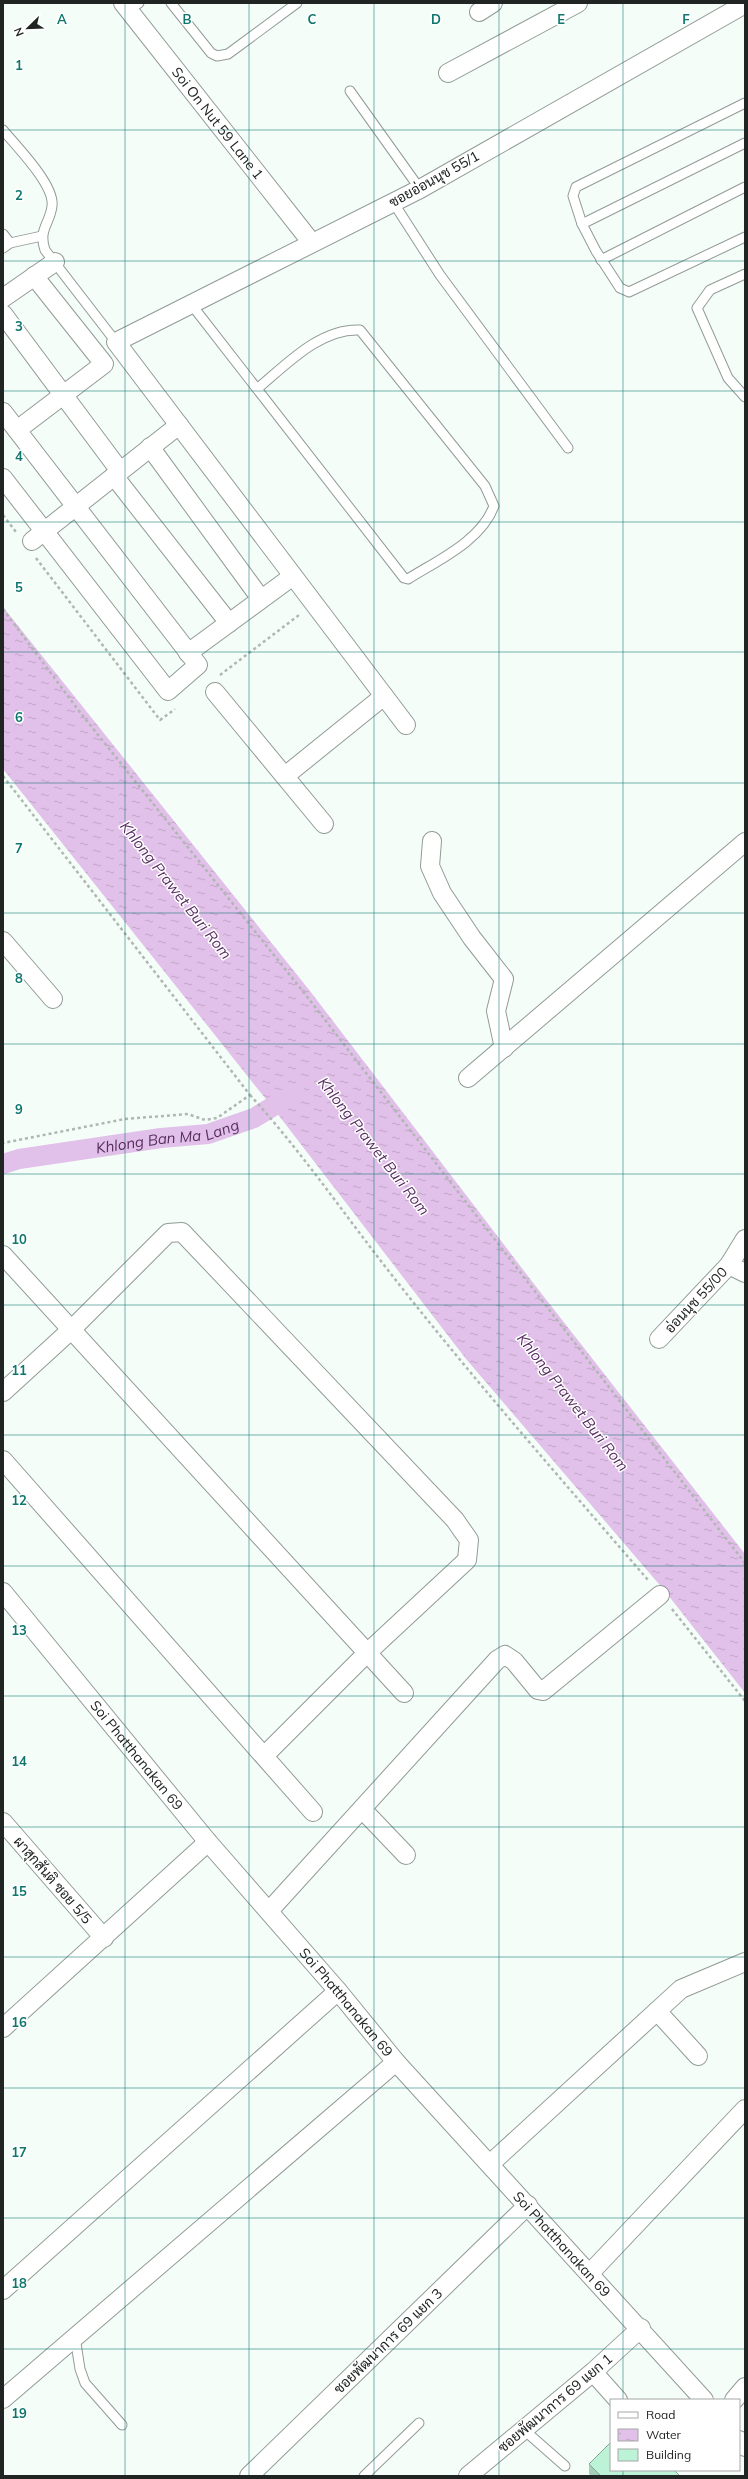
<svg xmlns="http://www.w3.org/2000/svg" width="748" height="2479" font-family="Mulish,Sarabun,sans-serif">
<defs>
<pattern id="water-ripples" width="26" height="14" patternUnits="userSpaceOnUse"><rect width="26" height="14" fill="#e1c0e9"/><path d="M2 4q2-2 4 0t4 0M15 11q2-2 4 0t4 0" fill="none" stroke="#c1a5c8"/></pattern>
</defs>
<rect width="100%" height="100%" fill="#f4fdf8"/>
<path fill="url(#water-ripples)" d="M 3,607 L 310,991 L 534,1284 L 745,1554 L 745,1693 L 664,1590 L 466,1359 L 273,1108 L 3,769 Z"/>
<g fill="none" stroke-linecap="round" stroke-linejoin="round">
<path stroke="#e1c0e9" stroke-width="20" id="s1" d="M 3,1164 L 19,1159 L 161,1138 L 208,1134 L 254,1118 L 295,1093"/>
<defs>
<g id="lane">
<path d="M 171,3 L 211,53 L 217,56 L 228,54 L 297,3"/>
<path d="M 129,10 L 139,3"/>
<path d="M 350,91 L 420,189"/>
<path d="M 745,103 L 576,187 L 573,196 L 582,224 L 596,251 L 620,288 L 629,292 L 745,237"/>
<path d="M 3,130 C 16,146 55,185 52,206 C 50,224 38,229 45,250 L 116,342"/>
<path d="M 393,202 L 440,275 L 568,448"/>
<path d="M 582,224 L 745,143"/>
<path d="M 3,234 L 10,243 L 3,248"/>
<path d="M 10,243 L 42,236"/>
<path d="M 601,260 L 745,187"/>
<path d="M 745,274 L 710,290 L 697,308 L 728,378 L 745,397"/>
<path d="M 191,304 L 404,578 L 408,579 C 438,560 481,541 494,506 L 485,486 L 360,330 C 320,328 286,365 257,389"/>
<path d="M 75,2337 L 80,2369 L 85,2383 L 122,2425"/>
<path d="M 523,2429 L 565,2466"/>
<path d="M 364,2476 L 419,2423"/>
</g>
<g id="street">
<path id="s2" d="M 123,3 L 312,243"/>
<path d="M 479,12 L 493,3"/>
<path d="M 448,73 L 578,3"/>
<path d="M 3,298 L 55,262"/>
<path d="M 3,314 L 120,471"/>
<path d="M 3,412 L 198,665 L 168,691 L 3,478"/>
<path d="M 17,430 L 104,364 L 34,276"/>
<path d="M 150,447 L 261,599"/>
<path d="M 114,476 L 229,623"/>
<path d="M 32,541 L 179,425"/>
<path d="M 188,653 L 293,576"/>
<path d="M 215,692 L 324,824"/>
<path d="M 406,725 L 116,342 L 420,189 L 745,4"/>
<path d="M 285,776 L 384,696"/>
<path d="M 432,841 L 430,866 L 442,893 L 472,938 L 504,979 L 496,1011 L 504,1048"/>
<path d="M 3,941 L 53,999"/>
<path d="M 468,1078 L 745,842"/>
<path d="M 3,1255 L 404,1693"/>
<path d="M 729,1265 L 745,1273"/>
<path d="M 659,1339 L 729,1265 L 745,1239"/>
<path d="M 3,1392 L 72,1329 L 168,1233 L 182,1232 L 455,1520 L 469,1540 L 467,1560 L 367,1653 L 264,1756"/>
<path d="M 3,1460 L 313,1812"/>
<path id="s3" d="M 3,1592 L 208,1842 L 338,1991 L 396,2062 L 704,2400"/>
<path d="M 362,1809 L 406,1855"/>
<path d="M 3,1822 L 104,1938"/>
<path d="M 269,1911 L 497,1660 L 505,1655 L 514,1661 L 538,1690 L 543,1691 L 660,1595"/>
<path d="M 657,2011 L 698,2056"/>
<path d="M 3,2028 L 208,1842"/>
<path d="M 490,2164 L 681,1989 L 745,1962"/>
<path d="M 590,2273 L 745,2109"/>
<path d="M 3,2290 L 338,1991"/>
<path d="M 593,2372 L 618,2400"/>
<path d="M 3,2399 L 396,2062"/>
<path d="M 734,2400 L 745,2387"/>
<path d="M 739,2440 L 745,2447"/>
<path d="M 249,2476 L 528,2205"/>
<path d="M 468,2476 L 593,2372 L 641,2328"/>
</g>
</defs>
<use href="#lane" stroke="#929b96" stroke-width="11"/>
<use href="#street" stroke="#929b96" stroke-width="20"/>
<g stroke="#b0b7b3" stroke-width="2.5" stroke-dasharray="3 3" stroke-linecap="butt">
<path d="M 3,515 L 16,532"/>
<path d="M 36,558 L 160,720 L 175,709"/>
<path d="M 3,609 L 79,711 L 305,994 L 745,1563"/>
<path d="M 220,675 L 299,615"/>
<path d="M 3,776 L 250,1095 L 217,1118 L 205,1120 L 188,1114 L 125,1119 L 3,1143"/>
<path d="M 250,1095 C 301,1151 344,1214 391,1274 C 473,1379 561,1479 648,1580"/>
<path d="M 672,1609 L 745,1701"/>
</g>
<use href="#lane" stroke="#fff" stroke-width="9"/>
<use href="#street" stroke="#fff" stroke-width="18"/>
</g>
<path fill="#a2d0b8" d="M 589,2464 L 680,2476 L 591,2476 L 589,2474 Z"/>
<path fill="#bcf2d6" stroke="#84a996" d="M 611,2442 L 611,2470 L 674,2470 L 680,2476 L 601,2476 L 589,2464 Z"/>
<path fill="none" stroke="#0f766e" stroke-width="1" stroke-opacity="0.55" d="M 125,3 L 125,2476M 249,3 L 249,2476M 374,3 L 374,2476M 499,3 L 499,2476M 623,3 L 623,2400M 3,130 L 745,130M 3,261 L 745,261M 3,391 L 745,391M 3,522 L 745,522M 3,652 L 745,652M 3,783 L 745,783M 3,913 L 745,913M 3,1044 L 745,1044M 3,1174 L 745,1174M 3,1305 L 745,1305M 3,1435 L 745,1435M 3,1566 L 745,1566M 3,1696 L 745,1696M 3,1827 L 745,1827M 3,1957 L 745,1957M 3,2088 L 745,2088M 3,2218 L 745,2218M 3,2349 L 745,2349M 623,2470 L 623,2476"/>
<g text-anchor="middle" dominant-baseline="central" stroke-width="3" stroke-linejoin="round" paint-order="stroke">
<g font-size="14" fill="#202422" stroke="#fff">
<text stroke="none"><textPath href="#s2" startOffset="153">Soi On Nut 59 Lane 1</textPath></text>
<text transform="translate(434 179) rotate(-29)">ซอยอ่อนนุช 55/1</text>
<text transform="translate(696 1300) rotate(-47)">อ่อนนุช 55/00</text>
<text stroke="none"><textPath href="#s3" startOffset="211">Soi Phatthanakan 69</textPath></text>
<text transform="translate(53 1880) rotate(49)">ผาสุกสันติ ซอย 5/5</text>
<text stroke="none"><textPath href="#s3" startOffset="535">Soi Phatthanakan 69</textPath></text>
<text stroke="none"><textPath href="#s3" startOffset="859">Soi Phatthanakan 69</textPath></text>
<text transform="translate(388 2341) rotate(-44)">ซอยพัฒนาการ 69 แยก 3</text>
<text transform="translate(555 2403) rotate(-40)">ซอยพัฒนาการ 69 แยก 1</text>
</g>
<g font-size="15" font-style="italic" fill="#582e61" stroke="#fff">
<text transform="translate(176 890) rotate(52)">Khlong Prawet Buri Rom</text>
<text stroke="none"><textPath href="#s1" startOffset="167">Khlong Ban Ma Lang</textPath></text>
<text transform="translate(374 1146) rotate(52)">Khlong Prawet Buri Rom</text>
<text transform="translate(573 1402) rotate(52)">Khlong Prawet Buri Rom</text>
</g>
</g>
<g font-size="13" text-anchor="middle" font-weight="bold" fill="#0f766e" stroke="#fff" stroke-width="3" stroke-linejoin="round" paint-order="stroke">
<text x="62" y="24">A</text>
<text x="187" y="24">B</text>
<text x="312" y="24">C</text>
<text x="436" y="24">D</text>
<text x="561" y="24">E</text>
<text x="686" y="24">F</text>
<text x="19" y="70">1</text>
<text x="19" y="200">2</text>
<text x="19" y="331">3</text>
<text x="19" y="461">4</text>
<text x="19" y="592">5</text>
<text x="19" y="722">6</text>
<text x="19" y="853">7</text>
<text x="19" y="983">8</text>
<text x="19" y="1114">9</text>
<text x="19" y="1244">10</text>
<text x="19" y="1375">11</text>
<text x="19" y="1505">12</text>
<text x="19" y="1635">13</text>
<text x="19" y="1766">14</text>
<text x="19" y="1896">15</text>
<text x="19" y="2027">16</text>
<text x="19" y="2157">17</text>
<text x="19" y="2288">18</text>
<text x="19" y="2418">19</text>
</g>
<rect width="748" height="2479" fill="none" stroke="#202422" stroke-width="8"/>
<rect x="610" y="2399" width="130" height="72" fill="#ffffff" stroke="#a6a7a7"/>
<rect x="618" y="2412" width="20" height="6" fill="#ffffff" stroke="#a6a7a7"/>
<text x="646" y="2419" font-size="12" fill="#202422">Road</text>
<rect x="618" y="2429" width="20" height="12" fill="url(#water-ripples)" stroke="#a6a7a7"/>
<text x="646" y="2439" font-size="12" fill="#202422">Water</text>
<rect x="618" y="2449" width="20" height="12" fill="#bcf2d6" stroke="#a6a7a7"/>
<text x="646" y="2459" font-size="12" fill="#202422">Building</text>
<g transform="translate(28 28) rotate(247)" stroke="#ffffff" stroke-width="3" paint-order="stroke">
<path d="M0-3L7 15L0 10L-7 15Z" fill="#202422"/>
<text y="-6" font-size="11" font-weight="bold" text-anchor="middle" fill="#202422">N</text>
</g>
</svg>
